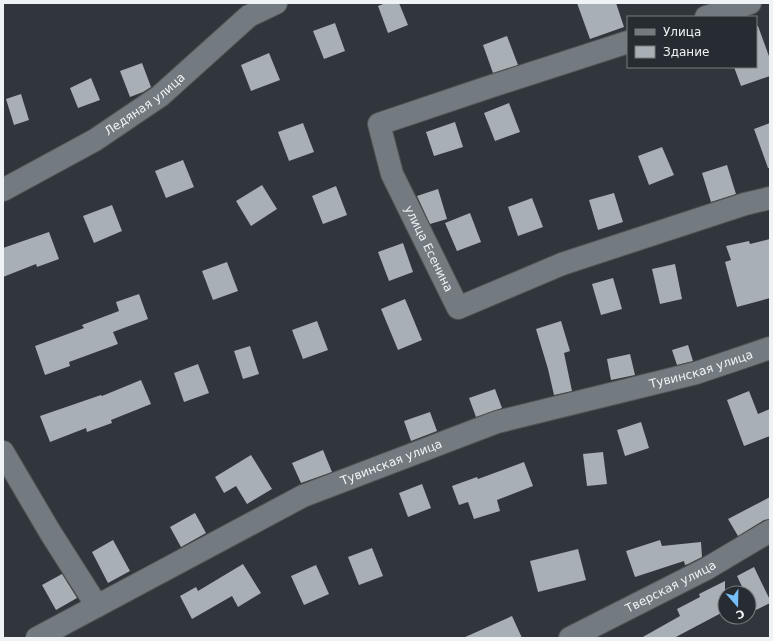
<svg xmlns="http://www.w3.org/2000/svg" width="773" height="641" font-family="'DejaVu Sans',sans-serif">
<rect width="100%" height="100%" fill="#30363b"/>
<g fill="#a8afb5">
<path d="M 386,3 L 399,3 L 408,25 L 388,33 L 378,6 Z"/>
<path d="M 577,3 L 616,3 L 624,27 L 590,39 Z"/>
<path d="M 335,23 L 345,51 L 324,59 L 313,31 Z"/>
<path d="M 756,26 L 758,26 L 770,59 L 770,76 L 741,86 L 734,67 L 756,67 Z"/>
<path d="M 507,36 L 518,65 L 493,73 L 483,45 Z"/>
<path d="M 269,53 L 280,80 L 251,91 L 241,65 Z"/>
<path d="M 142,63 L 151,87 L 143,92 L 130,97 L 120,71 Z"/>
<path d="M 91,78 L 100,100 L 78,108 L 70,88 Z"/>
<path d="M 21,94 L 29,120 L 14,125 L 6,99 Z"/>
<path d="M 509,103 L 520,132 L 495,141 L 484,113 Z"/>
<path d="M 455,122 L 463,147 L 434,156 L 426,132 Z"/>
<path d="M 303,123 L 314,152 L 289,161 L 278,132 Z"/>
<path d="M 770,123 L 770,168 L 768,168 L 754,129 Z"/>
<path d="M 662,147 L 674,175 L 649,185 L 638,156 Z"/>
<path d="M 183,160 L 194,187 L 166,198 L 155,171 Z"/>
<path d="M 727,165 L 736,194 L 711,202 L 702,173 Z"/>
<path d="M 262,185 L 277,209 L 251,226 L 236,201 Z"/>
<path d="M 336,186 L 347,215 L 323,224 L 312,196 Z"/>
<path d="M 438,189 L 447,219 L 430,224 L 417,196 Z"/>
<path d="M 614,193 L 623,222 L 598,230 L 589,200 Z"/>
<path d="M 532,198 L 543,227 L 518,236 L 508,207 Z"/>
<path d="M 112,205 L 122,231 L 94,243 L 83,216 Z"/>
<path d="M 470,213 L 481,242 L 457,251 L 445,223 Z"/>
<path d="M 49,232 L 59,259 L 37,267 L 36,264 L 3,277 L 3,248 Z"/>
<path d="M 770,239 L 770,298 L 737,307 L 725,262 L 731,260 L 726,246 L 749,241 L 750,244 Z"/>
<path d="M 403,243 L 413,272 L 389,281 L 378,252 Z"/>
<path d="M 227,262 L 238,291 L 213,300 L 202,271 Z"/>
<path d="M 675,264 L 682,299 L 660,304 L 652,269 Z"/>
<path d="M 613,278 L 622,309 L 601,315 L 592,284 Z"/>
<path d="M 139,294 L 148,319 L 113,332 L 118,344 L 69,362 L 70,366 L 45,375 L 35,346 L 84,328 L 82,325 L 119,311 L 116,302 Z"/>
<path d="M 405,299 L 422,340 L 398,350 L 381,309 Z"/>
<path d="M 317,321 L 328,350 L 303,359 L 292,330 Z"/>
<path d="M 561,321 L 570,351 L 564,353 L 572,391 L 554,395 L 548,369 L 536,329 Z"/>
<path d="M 688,345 L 693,361 L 677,365 L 672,350 Z"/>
<path d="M 250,346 L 259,374 L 243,379 L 234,351 Z"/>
<path d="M 630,354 L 635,375 L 611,380 L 607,359 Z"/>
<path d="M 198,364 L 209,393 L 184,402 L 174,373 Z"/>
<path d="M 141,380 L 151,404 L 111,420 L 112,423 L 87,432 L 86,428 L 50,442 L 40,416 L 101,395 L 102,396 Z"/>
<path d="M 495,389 L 502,408 L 476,417 L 469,398 Z"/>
<path d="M 749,391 L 758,414 L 770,409 L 770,436 L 744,446 L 727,400 Z"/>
<path d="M 430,412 L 437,431 L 411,441 L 404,421 Z"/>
<path d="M 641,422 L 649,448 L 625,456 L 617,430 Z"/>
<path d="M 323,450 L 332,472 L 301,483 L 292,463 Z"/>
<path d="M 603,452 L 607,484 L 587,486 L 583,454 Z"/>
<path d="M 251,455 L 272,489 L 247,504 L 236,486 L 224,493 L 215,477 Z"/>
<path d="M 524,462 L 533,486 L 497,500 L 500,511 L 474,519 L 468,502 L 459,505 L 452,486 L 477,477 L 478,479 Z"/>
<path d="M 422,484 L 431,508 L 408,517 L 399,493 Z"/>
<path d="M 770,497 L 770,519 L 764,520 L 738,536 L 728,519 Z"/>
<path d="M 195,513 L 206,533 L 181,547 L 170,527 Z"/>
<path d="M 113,540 L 130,571 L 108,583 L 92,552 Z"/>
<path d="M 660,540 L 662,546 L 701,542 L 702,557 L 688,564 L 685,565 L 684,561 L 635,577 L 626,551 Z"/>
<path d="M 372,548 L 383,576 L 359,585 L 348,557 Z"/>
<path d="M 578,549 L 586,580 L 538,592 L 530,561 Z"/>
<path d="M 243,564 L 261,593 L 238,607 L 232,596 L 192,619 L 180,596 L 196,587 L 198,591 Z"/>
<path d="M 316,565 L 329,594 L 304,605 L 291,576 Z"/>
<path d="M 754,567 L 770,600 L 770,603 L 754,611 L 749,601 L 749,593 L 745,593 L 737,576 Z"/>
<path d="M 62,574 L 77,598 L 56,610 L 42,585 Z"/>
<path d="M 725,581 L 725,611 L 674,638 L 641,638 L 680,616 L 677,609 L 700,597 L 699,594 Z"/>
<path d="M 512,616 L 522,638 L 463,638 Z"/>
</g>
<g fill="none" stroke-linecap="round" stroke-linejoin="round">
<defs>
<g id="street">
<path d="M 706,17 L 750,3"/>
<path id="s1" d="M 628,42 L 486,88 L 379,124 L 392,174 L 458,308 L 562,264 L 745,204 L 770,198"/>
<path id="s2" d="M 3,190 L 95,140 L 160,96 L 249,16 L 276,3"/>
<path d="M 3,452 L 50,532 L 97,606"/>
<path id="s3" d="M 37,638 L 303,496 L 497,422 L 696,373 L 770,348"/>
<path id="s4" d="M 570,638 L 706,569 L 770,531"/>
</g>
</defs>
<use href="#street" stroke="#505559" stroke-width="24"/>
<use href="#street" stroke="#737a80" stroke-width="22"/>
</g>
<g text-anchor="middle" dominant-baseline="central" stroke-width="4" stroke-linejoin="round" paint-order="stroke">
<g font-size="12" fill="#eff3f6" stroke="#262c31">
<text stroke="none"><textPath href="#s2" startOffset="166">Ледяная улица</textPath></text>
<text stroke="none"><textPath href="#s1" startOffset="397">улица Есенина</textPath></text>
<text stroke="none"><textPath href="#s3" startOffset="720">Тувинская улица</textPath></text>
<text stroke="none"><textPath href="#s3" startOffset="396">Тувинская улица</textPath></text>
<text stroke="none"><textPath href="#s4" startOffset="113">Тверская улица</textPath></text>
</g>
</g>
<rect width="773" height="641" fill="none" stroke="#eff3f6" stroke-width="8"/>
<rect x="627" y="16" width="130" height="52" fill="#262c31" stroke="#767c80"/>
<rect x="635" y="29" width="20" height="6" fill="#737a80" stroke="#767c80"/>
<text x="663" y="36" font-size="12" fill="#eff3f6">Улица</text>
<rect x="635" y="46" width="20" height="12" fill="#a8afb5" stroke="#767c80"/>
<text x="663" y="56" font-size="12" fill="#eff3f6">Здание</text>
<g transform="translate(737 605) rotate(160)"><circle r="19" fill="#262c31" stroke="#767c80"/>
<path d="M0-3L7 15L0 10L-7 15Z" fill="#76c0f7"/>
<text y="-6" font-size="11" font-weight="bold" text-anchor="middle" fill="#eff3f6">С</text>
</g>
</svg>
